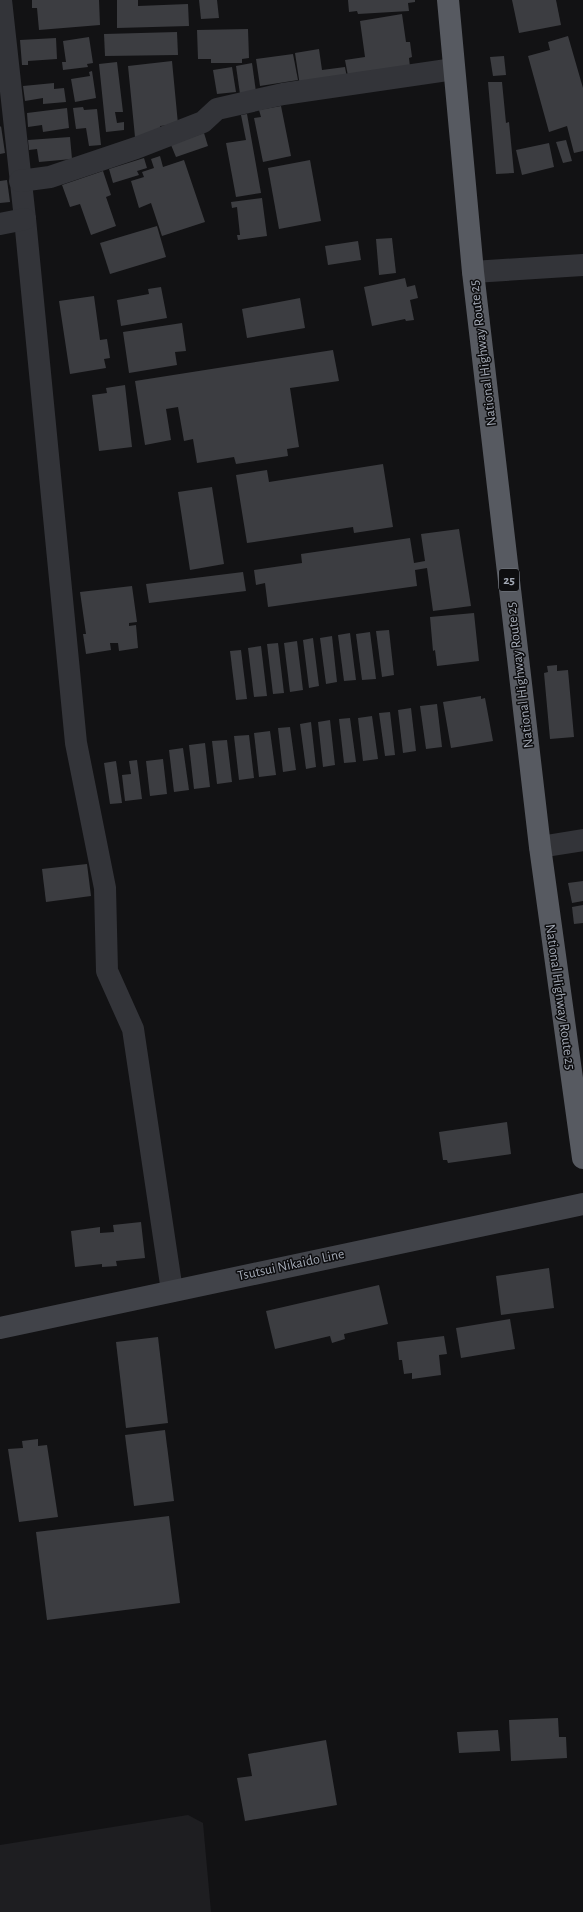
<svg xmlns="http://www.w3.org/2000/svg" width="583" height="1912" font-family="'Alegreya Sans',sans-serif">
<rect width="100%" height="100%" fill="#121214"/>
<path fill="#1e1e21" d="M 188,1815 L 203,1823 L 211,1912 L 0,1912 L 0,1845 Z"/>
<g fill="#3c3d41">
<path d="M 32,0 L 99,0 L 100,25 L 39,30 L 37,8 L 32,8 Z"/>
<path d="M 117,0 L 138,0 L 138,6 L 188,4 L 189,26 L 117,28 Z"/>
<path d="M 199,0 L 217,0 L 219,18 L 201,19 Z"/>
<path d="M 348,0 L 415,0 L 415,2 L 408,3 L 409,11 L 358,14 L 357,11 L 349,12 Z"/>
<path d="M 512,0 L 556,0 L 561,25 L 519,33 Z"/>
<path d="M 402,14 L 406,42 L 410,42 L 412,57 L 409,58 L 410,67 L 348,76 L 345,60 L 365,57 L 360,21 Z"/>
<path d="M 248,29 L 249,58 L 242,59 L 242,63 L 211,63 L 211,59 L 198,59 L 197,30 Z"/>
<path d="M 177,32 L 178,55 L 105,56 L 104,34 Z"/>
<path d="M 568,36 L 583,88 L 583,151 L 574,153 L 567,126 L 549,132 L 528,56 L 550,50 L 548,42 Z"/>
<path d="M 89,37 L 93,63 L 87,64 L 88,67 L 63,70 L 62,62 L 66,62 L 63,41 Z"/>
<path d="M 56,38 L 57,59 L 28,61 L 28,65 L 22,65 L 20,40 Z"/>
<path d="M 319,49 L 322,70 L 345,67 L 347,78 L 300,86 L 295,53 Z"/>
<path d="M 293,54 L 298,80 L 260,86 L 256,59 Z"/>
<path d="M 504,56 L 506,75 L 493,76 L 490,57 Z"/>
<path d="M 172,61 L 178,124 L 160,126 L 161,134 L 135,137 L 128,66 Z"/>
<path d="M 117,62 L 123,112 L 115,112 L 117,123 L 124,122 L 124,130 L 106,132 L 99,64 Z"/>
<path d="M 252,63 L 256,92 L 240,94 L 236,66 Z"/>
<path d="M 232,67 L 236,92 L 217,94 L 213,70 Z"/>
<path d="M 92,71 L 96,98 L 75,102 L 71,79 L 90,76 L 89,72 Z"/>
<path d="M 488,82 L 502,82 L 506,123 L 509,122 L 514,173 L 496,174 Z"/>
<path d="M 54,83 L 54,89 L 64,88 L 66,102 L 43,104 L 43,98 L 25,101 L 23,86 Z"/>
<path d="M 281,106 L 291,156 L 263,162 L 254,118 L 261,117 L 259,110 Z"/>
<path d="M 83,107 L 84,110 L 97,109 L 101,145 L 89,146 L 86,128 L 76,129 L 73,108 Z"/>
<path d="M 67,108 L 69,128 L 43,132 L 42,125 L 28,127 L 27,113 Z"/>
<path d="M 247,114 L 261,193 L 236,197 L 226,143 L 246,140 L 241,115 Z"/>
<path d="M 1,126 L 5,153 L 0,154 L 0,127 Z"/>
<path d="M 204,133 L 208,146 L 176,157 L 171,145 Z"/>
<path d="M 70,137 L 72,159 L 39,162 L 37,149 L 29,150 L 28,140 Z"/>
<path d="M 566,140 L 572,161 L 563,163 L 556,142 Z"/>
<path d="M 549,143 L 554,167 L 522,175 L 516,150 Z"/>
<path d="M 160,156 L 163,167 L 184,160 L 205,222 L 162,236 L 151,203 L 139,208 L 131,181 L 144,177 L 142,172 L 154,168 L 151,159 Z"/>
<path d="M 144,158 L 147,168 L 137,171 L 139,175 L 113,183 L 109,169 Z"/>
<path d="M 310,160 L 321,221 L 279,229 L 268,168 Z"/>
<path d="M 103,171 L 111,195 L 106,197 L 116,226 L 91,235 L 80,204 L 70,207 L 62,185 Z"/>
<path d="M 7,180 L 10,202 L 0,203 L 0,181 Z"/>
<path d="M 262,198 L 267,236 L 238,240 L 237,235 L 240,235 L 237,207 L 232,208 L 231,202 Z"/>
<path d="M 157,226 L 166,257 L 110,274 L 100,243 Z"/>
<path d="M 392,238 L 396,273 L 379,275 L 376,239 Z"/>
<path d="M 358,241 L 361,260 L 328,265 L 325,246 Z"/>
<path d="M 405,278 L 407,287 L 415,285 L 418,298 L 410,300 L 414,320 L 406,321 L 405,319 L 372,326 L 364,287 Z"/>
<path d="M 161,287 L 167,318 L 121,326 L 117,300 L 149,294 L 148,289 Z"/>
<path d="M 94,296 L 100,340 L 107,339 L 110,358 L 104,359 L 106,368 L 70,374 L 59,301 Z"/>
<path d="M 300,298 L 305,328 L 247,338 L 242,309 Z"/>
<path d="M 182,323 L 186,351 L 175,352 L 177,365 L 129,373 L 123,332 Z"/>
<path d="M 333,350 L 339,381 L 290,388 L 299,447 L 287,449 L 288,456 L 236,464 L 234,457 L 197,463 L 193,439 L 184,441 L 178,407 L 166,409 L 171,440 L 145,445 L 135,381 Z"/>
<path d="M 125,385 L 132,447 L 99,451 L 92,395 L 107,393 L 106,388 Z"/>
<path d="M 383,464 L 393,527 L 354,533 L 353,527 L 247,543 L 236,475 L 267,470 L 269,482 Z"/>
<path d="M 212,487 L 224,564 L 190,570 L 178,492 Z"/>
<path d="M 459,529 L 471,606 L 433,611 L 427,568 L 415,570 L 417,586 L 268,607 L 265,583 L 256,585 L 254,570 L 302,563 L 301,554 L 410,538 L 414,563 L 425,561 L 421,534 Z"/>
<path d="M 243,572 L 246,591 L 149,603 L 146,584 Z"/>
<path d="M 132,586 L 137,622 L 129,623 L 129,626 L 136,625 L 138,648 L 119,651 L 118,643 L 110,643 L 111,650 L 86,654 L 83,634 L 86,634 L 80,592 Z"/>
<path d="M 474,613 L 479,661 L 437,666 L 435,650 L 433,651 L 430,617 Z"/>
<path d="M 389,630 L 394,675 L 382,677 L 376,631 Z"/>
<path d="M 370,632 L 376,679 L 362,680 L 356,634 Z"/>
<path d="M 350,633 L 356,680 L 344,681 L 338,635 Z"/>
<path d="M 332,636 L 337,682 L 326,684 L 320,638 Z"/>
<path d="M 313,638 L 319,686 L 309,688 L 303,640 Z"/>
<path d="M 297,641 L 303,690 L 290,692 L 284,643 Z"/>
<path d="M 278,643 L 284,693 L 273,694 L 267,644 Z"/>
<path d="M 261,646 L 267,696 L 254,697 L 248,648 Z"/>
<path d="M 241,650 L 247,699 L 236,700 L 230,651 Z"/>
<path d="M 557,665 L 557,671 L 568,670 L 574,737 L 550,739 L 544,673 L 548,672 L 547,666 Z"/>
<path d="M 481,696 L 481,699 L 485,698 L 493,741 L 451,748 L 443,702 Z"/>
<path d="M 437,704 L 442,747 L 426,749 L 420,706 Z"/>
<path d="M 411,708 L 416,751 L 403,753 L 398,710 Z"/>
<path d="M 390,712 L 395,755 L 385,756 L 379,713 Z"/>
<path d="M 372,716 L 378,759 L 363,761 L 358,718 Z"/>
<path d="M 350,718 L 356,762 L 344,763 L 339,719 Z"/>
<path d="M 330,720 L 335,765 L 323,767 L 318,722 Z"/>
<path d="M 311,722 L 316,767 L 306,769 L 300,724 Z"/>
<path d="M 290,727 L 296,770 L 283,772 L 278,728 Z"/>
<path d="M 270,731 L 276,775 L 259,777 L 254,733 Z"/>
<path d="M 249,735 L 254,778 L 239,780 L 234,736 Z"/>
<path d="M 227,740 L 232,782 L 217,784 L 212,741 Z"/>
<path d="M 205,743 L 210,787 L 194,789 L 189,745 Z"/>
<path d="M 183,748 L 189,790 L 174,792 L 169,750 Z"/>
<path d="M 163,759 L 167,794 L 150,796 L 146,761 Z"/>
<path d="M 137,760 L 142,799 L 125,801 L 122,775 L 131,774 L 129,761 Z"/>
<path d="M 116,761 L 122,803 L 110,804 L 104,763 Z"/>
<path d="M 87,864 L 91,896 L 46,902 L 42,869 Z"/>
<path d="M 583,881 L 583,901 L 572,903 L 568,883 Z"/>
<path d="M 583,905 L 583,923 L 574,924 L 572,907 Z"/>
<path d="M 507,1122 L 511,1154 L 448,1163 L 447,1160 L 443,1160 L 439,1132 Z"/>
<path d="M 141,1222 L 145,1258 L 116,1261 L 117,1266 L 102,1267 L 102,1264 L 75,1267 L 71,1231 L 100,1227 L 100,1233 L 114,1232 L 113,1225 Z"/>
<path d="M 549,1268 L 554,1308 L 501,1315 L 496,1276 Z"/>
<path d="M 379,1285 L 388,1324 L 344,1334 L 345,1339 L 332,1343 L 330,1336 L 275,1349 L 266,1311 Z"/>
<path d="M 510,1319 L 515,1349 L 461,1358 L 456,1328 Z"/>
<path d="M 444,1336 L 447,1354 L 439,1355 L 441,1375 L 412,1379 L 412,1373 L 404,1374 L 402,1360 L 399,1360 L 397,1342 Z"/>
<path d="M 158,1337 L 168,1423 L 126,1428 L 116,1342 Z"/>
<path d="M 165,1430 L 174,1501 L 134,1506 L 125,1435 Z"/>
<path d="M 38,1439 L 38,1446 L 47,1445 L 58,1517 L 19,1522 L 8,1449 L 23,1448 L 22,1441 Z"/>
<path d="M 169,1516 L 180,1603 L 47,1620 L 36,1532 Z"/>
<path d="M 558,1718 L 559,1737 L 566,1737 L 567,1758 L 511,1761 L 509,1720 Z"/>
<path d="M 498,1730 L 500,1751 L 459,1753 L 457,1732 Z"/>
<path d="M 326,1740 L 337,1805 L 245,1821 L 237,1778 L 252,1776 L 248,1754 Z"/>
</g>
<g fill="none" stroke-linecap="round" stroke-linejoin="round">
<g stroke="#333439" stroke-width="22">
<path d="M 1,0 L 25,219 L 76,743 L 105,888 L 107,971 L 133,1029 L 172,1291"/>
<path d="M 20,181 L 50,177 L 136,148 L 203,122 L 217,109 L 283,94 L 454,69"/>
<path d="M 0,224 L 25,219"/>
<path d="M 473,272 L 583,265"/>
<path d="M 540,847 L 583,840"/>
</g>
<path stroke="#414349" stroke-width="22" d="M 0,1328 L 583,1204"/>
<path stroke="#575a61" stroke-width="22" d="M 448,0 L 473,272 L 540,847 L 583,1158"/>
</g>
<g text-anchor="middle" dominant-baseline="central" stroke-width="3" stroke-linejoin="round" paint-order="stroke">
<rect fill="#0d0d0f" stroke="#767a83" stroke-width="1" x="499" y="569" width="20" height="22" rx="3"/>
<g font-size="13" font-weight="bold" fill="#a3a9b5">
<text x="509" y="580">25</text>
</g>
<g font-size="14" fill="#a3a9b5" stroke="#0d0d0f">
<text transform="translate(483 353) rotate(-97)">National Highway Route 25</text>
<text transform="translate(520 675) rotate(-97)">National Highway Route 25</text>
<text transform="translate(560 997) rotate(82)">National Highway Route 25</text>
<text transform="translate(291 1265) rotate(-12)">Tsutsui Nikaido Line</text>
</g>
</g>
</svg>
